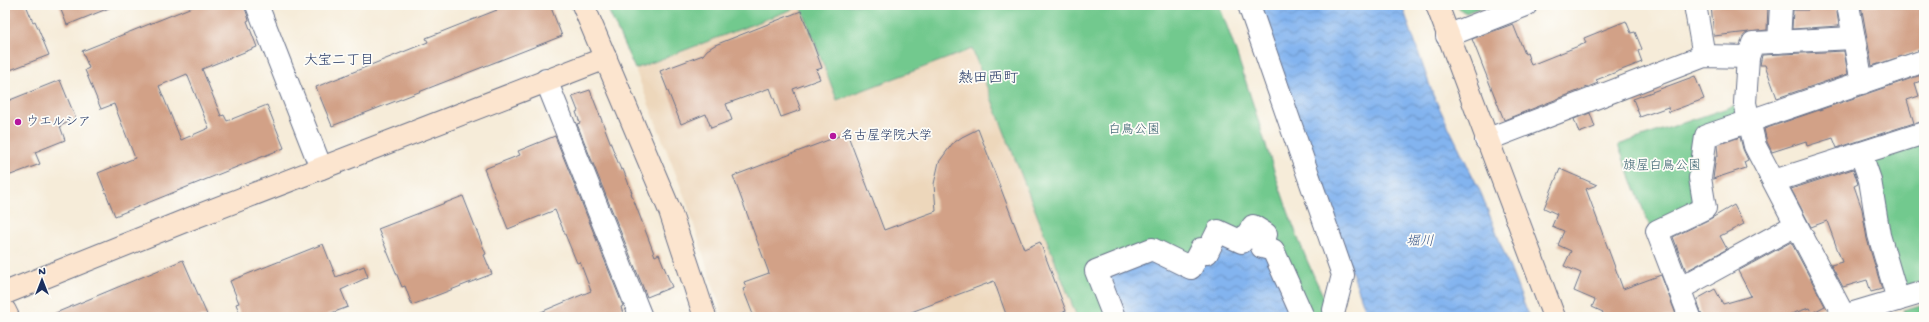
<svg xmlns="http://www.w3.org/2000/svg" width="1929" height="322" font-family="'Gochi Hand','Klee One',sans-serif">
<defs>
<pattern id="water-waves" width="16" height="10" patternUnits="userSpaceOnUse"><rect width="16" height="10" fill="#83b4ef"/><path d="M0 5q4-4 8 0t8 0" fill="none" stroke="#6a93c5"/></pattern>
</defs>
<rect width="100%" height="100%" fill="#fdfcf7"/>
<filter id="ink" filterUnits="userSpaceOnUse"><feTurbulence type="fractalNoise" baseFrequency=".025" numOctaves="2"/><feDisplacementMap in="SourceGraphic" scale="8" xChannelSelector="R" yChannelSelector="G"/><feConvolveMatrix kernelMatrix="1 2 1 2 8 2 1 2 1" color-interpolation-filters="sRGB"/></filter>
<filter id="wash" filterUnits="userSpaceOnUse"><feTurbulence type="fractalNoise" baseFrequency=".012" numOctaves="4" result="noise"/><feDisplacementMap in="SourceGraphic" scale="16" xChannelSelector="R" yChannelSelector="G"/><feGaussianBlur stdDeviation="0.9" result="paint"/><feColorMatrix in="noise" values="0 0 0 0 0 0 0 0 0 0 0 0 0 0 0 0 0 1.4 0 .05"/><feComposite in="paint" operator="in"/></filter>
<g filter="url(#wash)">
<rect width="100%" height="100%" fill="#f6ecd9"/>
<path fill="#edd7bb" d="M 802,5 L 955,5 L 1077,317 L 723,317 L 687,203 L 635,69 Z"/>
<g fill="#72c98e" stroke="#467c76">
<path d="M 606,5 L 1219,5 C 1259,108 1281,219 1334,317 L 1077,317 L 972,49 L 837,100 L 801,6 L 635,69 Z"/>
<path d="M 1457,5 L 1487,5 L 1466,13 L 1459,9 Z"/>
<path d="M 1739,104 L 1736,118 L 1701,130 L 1698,200 L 1650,227 L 1618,145 Z"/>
<path d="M 1924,139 L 1924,281 L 1906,286 L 1898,282 L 1884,234 L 1874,154 Z"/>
<path d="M 1924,304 L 1924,317 L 1905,317 L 1903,310 Z"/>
</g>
<g fill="url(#water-waves)" stroke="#4f72a6">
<path d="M 1257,5 L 1402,5 L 1433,95 L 1481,193 L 1529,317 L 1368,317 Z"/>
<path d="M 1220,235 L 1271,253 L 1300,317 L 1118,317 L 1100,273 L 1151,253 L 1193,273 Z"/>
</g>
<g id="blocks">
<g fill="#d2a187" fill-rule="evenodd">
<path d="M 5,5 L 26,5 L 33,22 L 35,21 L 49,55 L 5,72 Z"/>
<path d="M 59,5 L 114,5 L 114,6 L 67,25 Z"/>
<path d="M 197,5 L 244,5 L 249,20 L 247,21 L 257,47 L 202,69 L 221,116 L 224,115 L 227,121 L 267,105 L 284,148 L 115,216 L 98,173 L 135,158 L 114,104 L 101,109 L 85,70 L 89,68 L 82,51 ZM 187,74 L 209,128 L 181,140 L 159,86 Z"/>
<path d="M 495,5 L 550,5 L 562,36 L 332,126 L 316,87 L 428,42 L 426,38 L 497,10 Z"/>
<path d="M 1722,5 L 1768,5 L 1767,30 L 1714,36 L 1711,6 Z"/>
<path d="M 1808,5 L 1836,5 L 1839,26 L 1792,29 L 1793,10 L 1808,10 Z"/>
<path d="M 1861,5 L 1924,5 L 1924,49 L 1872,66 Z"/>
<path d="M 801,11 L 822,68 L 816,70 L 820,79 L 793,89 L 801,110 L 781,117 L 770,88 L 726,104 L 732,120 L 711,128 L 706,114 L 681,124 L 660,71 L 703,55 L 707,50 L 715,45 Z"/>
<path d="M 1626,21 L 1631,33 L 1635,32 L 1642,49 L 1638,51 L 1642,62 L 1596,80 L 1598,83 L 1504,120 L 1472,39 L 1513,24 L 1525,54 L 1527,53 L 1531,65 L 1586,43 L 1584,38 Z"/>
<path d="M 1844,51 L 1848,74 L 1777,98 L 1765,65 L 1760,65 L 1762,55 Z"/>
<path d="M 1924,74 L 1924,80 L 1915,83 L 1919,96 L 1907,100 L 1914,123 L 1837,148 L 1833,138 L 1807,146 L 1806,141 L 1772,152 L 1767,142 L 1764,129 Z"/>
<path d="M 1695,76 L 1704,99 L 1669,112 L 1668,107 L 1640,117 L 1633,99 Z"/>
<path d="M 60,80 L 76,119 L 60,126 L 65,140 L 35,152 L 40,164 L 8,176 L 5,169 L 5,102 Z"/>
<path d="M 590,90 L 621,170 L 623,169 L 632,193 L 631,193 L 655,256 L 659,254 L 672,287 L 647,297 L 577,124 L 580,123 L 576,112 L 578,111 L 572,96 Z"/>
<path d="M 1590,113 L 1595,127 L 1579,133 L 1574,119 Z"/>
<path d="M 978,129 L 1024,249 L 1040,242 L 1066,311 L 1051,317 L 1007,317 L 994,281 L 898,317 L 754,317 L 743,289 L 746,288 L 744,282 L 769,273 L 733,176 L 847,133 L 884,230 L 936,211 L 934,184 L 939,162 L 952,144 L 962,137 Z"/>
<path d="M 555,136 L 623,306 L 621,307 L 624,317 L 529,317 L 591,291 L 580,262 L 577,263 L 555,210 L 508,229 L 484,169 L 520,155 L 518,151 Z"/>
<path d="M 1740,137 L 1743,149 L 1748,160 L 1744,162 L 1746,168 L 1713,179 L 1716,156 L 1718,156 L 1717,145 Z"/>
<path d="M 1560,169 L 1597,185 L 1586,189 L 1623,289 L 1661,275 L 1677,317 L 1601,317 L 1603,312 L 1592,307 L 1595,300 L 1574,291 L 1581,273 L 1564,266 L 1571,251 L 1558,245 L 1564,231 L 1552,226 L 1557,214 L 1544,208 Z"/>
<path d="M 1853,169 L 1858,184 L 1854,186 L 1862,209 L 1867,239 L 1882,289 L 1871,292 L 1867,280 L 1843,287 L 1831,265 L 1842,262 L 1827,221 L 1811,227 L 1791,189 Z"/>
<path d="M 463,196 L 486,254 L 484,255 L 492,274 L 412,305 L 405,286 L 402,287 L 378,229 Z"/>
<path d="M 1734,205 L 1744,224 L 1720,236 L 1727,249 L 1686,271 L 1673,237 L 1710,219 Z"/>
<path d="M 1791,242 L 1825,306 L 1812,313 L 1809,308 L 1782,317 L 1702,317 L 1697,299 L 1715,289 L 1723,304 L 1751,296 L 1738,271 Z"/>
<path d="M 323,244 L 336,277 L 364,266 L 368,277 L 341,290 L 348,307 L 321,317 L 241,317 L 236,304 L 239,303 L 230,281 Z"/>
<path d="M 183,260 L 208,317 L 46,317 Z"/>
</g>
</g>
</g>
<g filter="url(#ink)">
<use href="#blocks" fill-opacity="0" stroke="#687189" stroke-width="1"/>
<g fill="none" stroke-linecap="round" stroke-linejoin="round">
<defs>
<g id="street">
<path d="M 257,5 L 321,168"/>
<path d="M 1249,5 L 1343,275 L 1334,310"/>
<path d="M 1695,5 L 1704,56"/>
<path d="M 1848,5 L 1862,83"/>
<path d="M 1447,36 L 1526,5"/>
<path d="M 1779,42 L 1781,5"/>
<path d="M 1748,57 L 1753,43 L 1853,38"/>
<path d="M 546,80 L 641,317"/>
<path d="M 1486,140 L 1704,56 L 1748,57 L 1745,103 L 1755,146 L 1844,316"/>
<path d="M 1861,154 L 1870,180 L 1879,235 L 1898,300"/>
<path d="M 1774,181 L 1924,133"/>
<path d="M 1679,289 L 1796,225"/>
<path d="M 1114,317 L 1096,271 L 1152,249 L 1191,268 L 1201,249 L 1207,253 L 1218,231 L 1242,242 L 1253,226 L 1266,234 L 1262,247 L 1273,250 L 1303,317"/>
<path d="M 1690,317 L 1657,231 L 1705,208 L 1700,178 L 1706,136 L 1924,61"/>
<path d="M 1840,317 L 1924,292"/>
</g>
<g id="secondary">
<path d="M 583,5 L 670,211 L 705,317"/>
<path d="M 1437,5 L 1554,317"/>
<path d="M 5,293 L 187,220 L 606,58"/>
<path d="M 5,311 L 8,317"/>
</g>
</defs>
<use href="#street" stroke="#687189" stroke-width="24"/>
<use href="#secondary" stroke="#687189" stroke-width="24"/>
<use href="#street" stroke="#fff" stroke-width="22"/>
<use href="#secondary" stroke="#fce5cf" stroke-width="22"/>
</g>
</g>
<g fill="#b5179e" stroke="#fdfcf7" stroke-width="1.5">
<circle cx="18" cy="122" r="4"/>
<circle cx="833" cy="136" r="4"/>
</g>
<g text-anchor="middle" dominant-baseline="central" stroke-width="3.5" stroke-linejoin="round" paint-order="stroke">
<g font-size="13" fill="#1b2f5e" stroke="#fdfcf7" text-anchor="start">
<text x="26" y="122">ウエルシア</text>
<text x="841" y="136">名古屋学院大学</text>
</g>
<g font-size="13" fill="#355d6c" stroke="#fdfcf7">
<text x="1134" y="130">白鳥公園</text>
<text x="1662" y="166">旗屋白鳥公園</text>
</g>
<g font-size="14" fill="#1b2f5e" stroke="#fdfcf7">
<text x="339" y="61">大宝二丁目</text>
</g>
<g font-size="14" font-style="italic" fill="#3a578a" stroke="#fdfcf7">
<text x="1420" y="242">堀川</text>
</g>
<g font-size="15" fill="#1b2f5e" stroke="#fdfcf7">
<text x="988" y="79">熱田西町</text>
</g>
</g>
<rect width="1929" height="322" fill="none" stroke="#fdfcf7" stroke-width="20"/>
<g transform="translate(42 280)" stroke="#fdfcf7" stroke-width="3" paint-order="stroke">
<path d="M0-3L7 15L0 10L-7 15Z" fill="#1b2f5e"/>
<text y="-6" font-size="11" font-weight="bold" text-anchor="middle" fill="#1b2f5e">N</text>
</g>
</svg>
